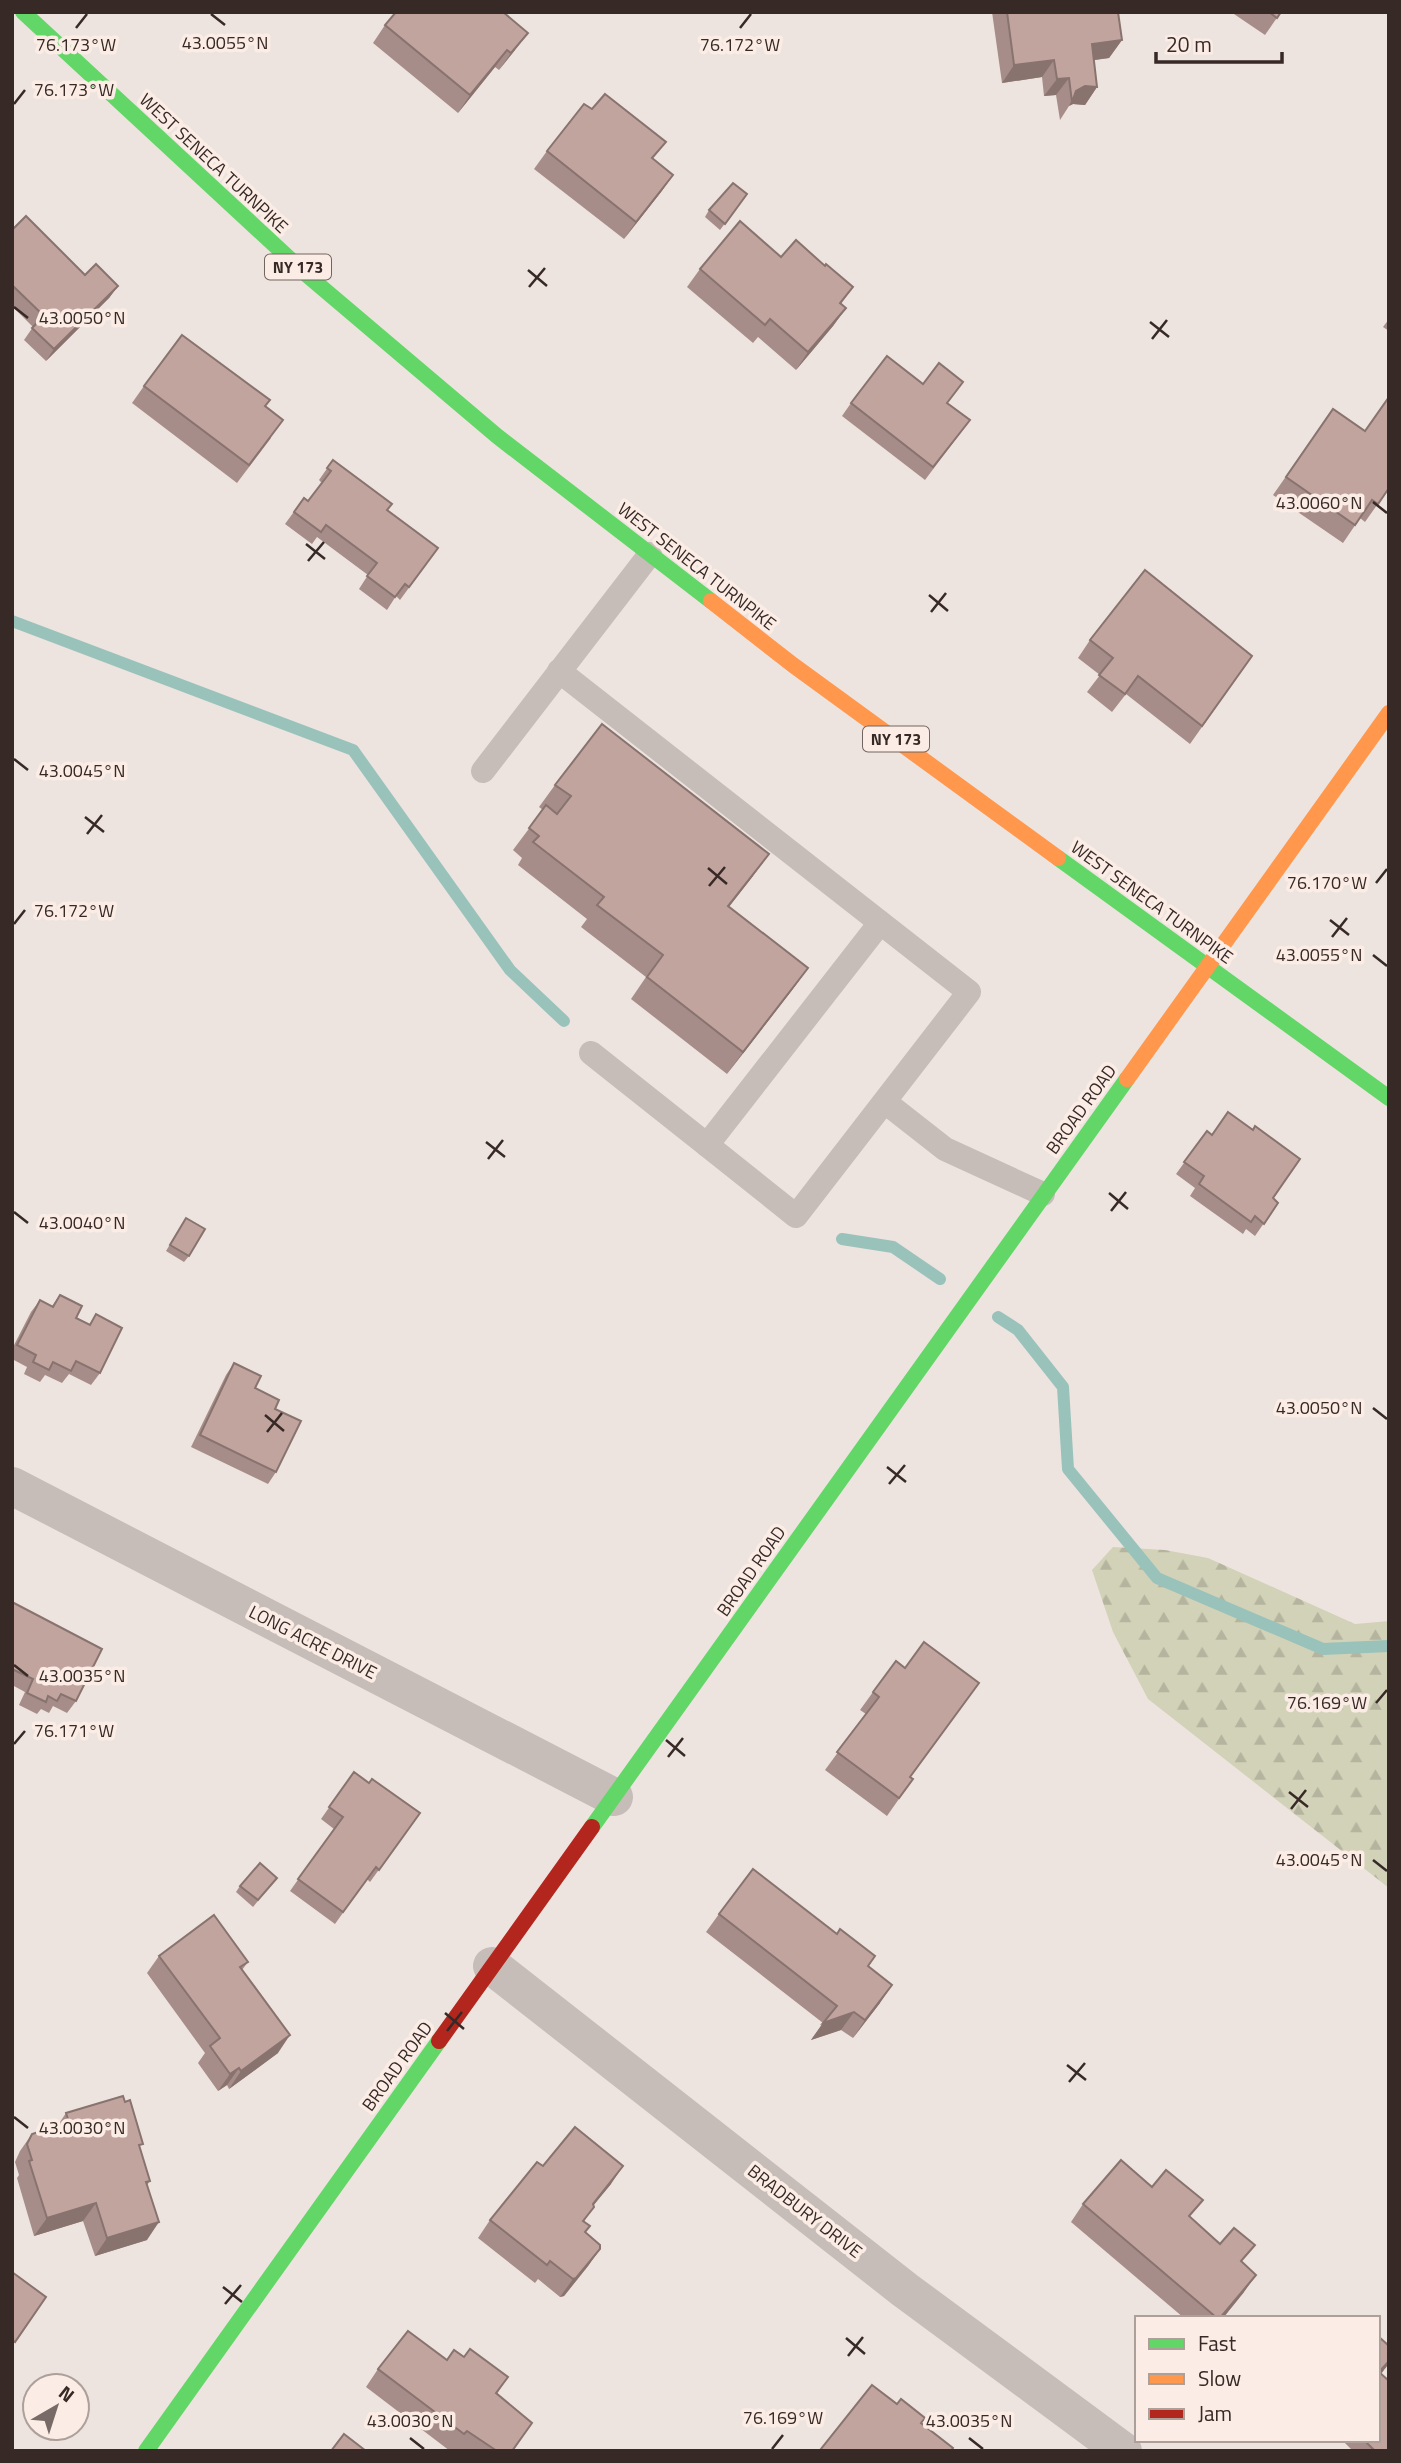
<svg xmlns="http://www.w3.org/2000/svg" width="1401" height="2463" font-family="'Titillium Web',sans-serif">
<defs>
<pattern id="forest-firs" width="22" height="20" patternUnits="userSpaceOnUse" patternTransform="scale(1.75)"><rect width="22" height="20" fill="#d2d2b8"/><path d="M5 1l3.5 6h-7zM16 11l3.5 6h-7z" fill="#b5b49e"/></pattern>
</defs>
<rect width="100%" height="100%" fill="#ede4df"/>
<path fill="url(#forest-firs)" d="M 1113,1547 L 1165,1550 L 1208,1558 L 1355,1624 L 1389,1621 L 1389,1888 L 1148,1699 L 1113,1632 L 1092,1570 Z"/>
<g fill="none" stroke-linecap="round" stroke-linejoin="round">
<g stroke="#99c2bb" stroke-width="12">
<path d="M 12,621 L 353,750 L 510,970 L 564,1021"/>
<path d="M 842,1239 L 893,1247 L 940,1279"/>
<path d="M 998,1317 L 1018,1330 L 1063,1387 L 1068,1469 L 1157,1578 L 1323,1649 L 1389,1646"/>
</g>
<g stroke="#c6bcb8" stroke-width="24">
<path d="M 559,671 L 969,992 L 796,1216 L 707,1145"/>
<path d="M 483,771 L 650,554"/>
<path d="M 591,1053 L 707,1145 L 880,923"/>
<path d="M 885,1102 L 945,1149 L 1043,1194"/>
</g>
<g stroke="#c6bcb8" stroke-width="38">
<path d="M 12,1486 L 614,1797"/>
<path d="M 492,1966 L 905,2290 L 1123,2451"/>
</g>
<g stroke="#63d668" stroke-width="16">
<path d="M 23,12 L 307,275 L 497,436 L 711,601"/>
<path d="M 1058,858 L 1389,1098"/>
<path d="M 592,1827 L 1127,1079"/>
<path d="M 146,2451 L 439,2041"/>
</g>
<g stroke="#ff974d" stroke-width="16">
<path d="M 711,601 L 793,665 L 1058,858"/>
<path d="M 1127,1079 L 1389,713"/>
</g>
<path stroke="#b3261e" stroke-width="16" d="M 439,2041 L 592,1827"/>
</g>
<g fill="#a78d89">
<path d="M 992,12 L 1118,12 L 1122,40 L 1109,58 L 1094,60 L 1097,87 L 1085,105 L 1073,104 L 1069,106 L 1060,120 L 1056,95 L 1044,96 L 1042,77 L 1002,83 Z"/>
<path d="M 1231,12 L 1281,12 L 1265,35 Z"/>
<path d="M 385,25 L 515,50 L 499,70 L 495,67 L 458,113 L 373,43 Z"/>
<path d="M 547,151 L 673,175 L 661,192 L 624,239 L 534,169 Z"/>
<path d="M 747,194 L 720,230 L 705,217 L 709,210 Z"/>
<path d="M 12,230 L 85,275 L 118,286 L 109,298 L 46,361 L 24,340 L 33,327 L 12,306 Z"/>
<path d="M 781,257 L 825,266 L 853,287 L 841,304 L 846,308 L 833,326 L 796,370 L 758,337 L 753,343 L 687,287 L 700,269 Z"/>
<path d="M 1389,319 L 1389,331 L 1383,327 Z"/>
<path d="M 144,386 L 265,406 L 271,438 L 237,483 L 132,403 Z"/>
<path d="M 851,403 L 948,403 L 961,432 L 925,480 L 842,416 Z"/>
<path d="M 1333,409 L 1389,488 L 1365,522 L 1360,518 L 1343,543 L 1273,495 Z"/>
<path d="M 333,460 L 387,510 L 438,548 L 400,600 L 396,596 L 387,610 L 359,589 L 368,575 L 317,537 L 312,544 L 285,524 L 304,498 L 308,501 L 322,483 L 319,480 Z"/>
<path d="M 1090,640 L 1252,656 L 1190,744 L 1126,694 L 1112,712 L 1087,692 L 1100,675 L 1078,658 Z"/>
<path d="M 555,785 L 753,876 L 729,907 L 808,968 L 792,990 L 727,1074 L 631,999 L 646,977 L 581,927 L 587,919 L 518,865 L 522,858 L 513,850 L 543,810 L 539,807 Z"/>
<path d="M 1207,1131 L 1278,1203 L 1255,1236 L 1246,1229 L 1243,1234 L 1190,1196 L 1195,1188 L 1176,1174 Z"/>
<path d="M 186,1218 L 189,1256 L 184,1262 L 166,1251 Z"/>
<path d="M 60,1295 L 76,1318 L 89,1325 L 96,1314 L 100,1373 L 91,1385 L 69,1374 L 62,1383 L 45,1375 L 40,1382 L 24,1374 L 27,1367 L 12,1359 L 12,1349 L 31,1312 L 40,1300 L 52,1306 Z"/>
<path d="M 234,1363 L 255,1388 L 275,1409 L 276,1472 L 268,1484 L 191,1447 L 226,1375 Z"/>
<path d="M 12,1602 L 76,1701 L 67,1713 L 53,1706 L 49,1713 L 41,1709 L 37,1714 L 19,1705 L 25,1692 L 12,1685 Z"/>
<path d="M 905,1668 L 979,1683 L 910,1777 L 913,1779 L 887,1816 L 825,1770 L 866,1714 L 860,1710 L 873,1692 Z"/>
<path d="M 354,1772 L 369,1783 L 420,1813 L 370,1882 L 367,1879 L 335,1924 L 290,1891 L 334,1829 L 321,1819 Z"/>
<path d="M 277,1878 L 253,1907 L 236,1892 L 240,1886 Z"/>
<path d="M 719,1914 L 868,1966 L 880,2003 L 853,2038 L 841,2030 L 811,2040 L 823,2023 L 706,1932 Z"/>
<path d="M 159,1956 L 248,1962 L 242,1970 L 278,2053 L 229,2089 L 227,2085 L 218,2091 L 198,2063 L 205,2053 L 147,1973 Z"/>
<path d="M 66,2113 L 140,2149 L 150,2181 L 147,2185 L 147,2240 L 95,2256 L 83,2221 L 34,2236 L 17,2178 L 19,2175 L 15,2162 L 20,2151 L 32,2134 L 58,2125 Z"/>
<path d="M 543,2166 L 611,2184 L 593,2205 L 584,2222 L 585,2233 L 600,2249 L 588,2266 L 564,2296 L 560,2297 L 538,2279 L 535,2283 L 478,2238 L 490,2220 Z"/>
<path d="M 1083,2204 L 1191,2218 L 1243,2263 L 1244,2292 L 1223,2318 L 1184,2318 L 1071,2222 Z"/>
<path d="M 1378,2336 L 1384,2370 L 1381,2374 L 1389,2451 L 1353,2451 L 1342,2440 L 1378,2440 Z"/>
<path d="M 464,2357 L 508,2377 L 497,2394 L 532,2423 L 513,2451 L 458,2451 L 454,2449 L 453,2451 L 450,2451 L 366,2387 L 378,2369 Z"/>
</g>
<g fill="#88736f">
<path d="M 528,33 L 515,50 L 499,70 L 511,53 Z"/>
<path d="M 1122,40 L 1109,58 L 1080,62 L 1092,44 Z"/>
<path d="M 507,50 L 495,67 L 458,113 L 470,95 Z"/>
<path d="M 1054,60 L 1042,77 L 1002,83 L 1014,65 Z"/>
<path d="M 1069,78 L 1056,95 L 1044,96 L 1057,79 Z"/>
<path d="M 1085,86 L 1097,87 L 1085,105 L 1073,104 L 1069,106 L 1076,91 Z"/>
<path d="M 673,175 L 661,192 L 624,239 L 636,222 Z"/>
<path d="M 118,286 L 109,298 L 46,361 L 54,349 Z"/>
<path d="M 846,308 L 833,326 L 796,370 L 808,352 Z"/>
<path d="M 769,854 L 753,876 L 712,928 L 728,906 Z"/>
<path d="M 808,968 L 792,990 L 727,1074 L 743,1052 Z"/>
<path d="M 892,1985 L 880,2003 L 853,2038 L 865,2020 Z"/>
<path d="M 854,2012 L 841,2030 L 811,2040 L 823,2023 Z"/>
<path d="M 290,2035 L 278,2053 L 229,2089 L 241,2071 Z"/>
<path d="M 239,2068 L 227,2085 L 218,2091 L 230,2074 Z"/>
<path d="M 623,2166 L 611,2184 L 580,2222 L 593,2204 Z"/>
<path d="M 96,2203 L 83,2221 L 34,2236 L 47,2218 Z"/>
<path d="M 159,2222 L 147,2240 L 95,2256 L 107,2238 Z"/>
<path d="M 600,2249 L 588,2266 L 564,2296 L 560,2297 L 573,2279 Z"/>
<path d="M 1256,2275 L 1244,2292 L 1223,2318 L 1220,2318 Z"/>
<path d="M 1389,2361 L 1389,2364 L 1378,2377 L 1378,2373 Z"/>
</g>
<g fill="#c2a49f" stroke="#88736f" stroke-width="2">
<path d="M 396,12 L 503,12 L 528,33 L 511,53 L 507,50 L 470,95 L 385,25 Z"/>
<path d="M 1007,12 L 1118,12 L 1122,40 L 1092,44 L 1097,87 L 1085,86 L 1076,91 L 1072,102 L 1069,78 L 1057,79 L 1054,60 L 1014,65 Z"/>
<path d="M 1269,12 L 1281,12 L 1277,18 Z"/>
<path d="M 605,94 L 666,142 L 652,158 L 673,175 L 636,222 L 547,151 L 584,104 L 592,109 Z"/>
<path d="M 733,183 L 747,194 L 725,224 L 709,210 Z"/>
<path d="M 26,216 L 85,275 L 96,264 L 118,286 L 54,349 L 32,328 L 44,316 L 12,285 L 12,230 Z"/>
<path d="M 740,221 L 781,257 L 796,240 L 825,266 L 826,264 L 853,287 L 840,303 L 846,308 L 808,352 L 770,319 L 765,325 L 700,269 Z"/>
<path d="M 182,335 L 270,400 L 265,406 L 283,420 L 249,465 L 144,386 Z"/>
<path d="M 887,356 L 923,384 L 939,363 L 963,382 L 947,403 L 970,420 L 933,467 L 851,403 Z"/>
<path d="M 1389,397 L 1389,488 L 1378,504 L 1372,500 L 1355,525 L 1286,477 L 1333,409 L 1365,431 Z"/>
<path d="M 333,460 L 392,504 L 387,510 L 438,548 L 409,587 L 405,584 L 395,597 L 367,576 L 377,563 L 326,525 L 321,532 L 294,512 L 304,498 L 308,501 L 331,471 L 327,468 Z"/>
<path d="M 1145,570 L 1252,656 L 1202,726 L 1138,676 L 1125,694 L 1099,675 L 1113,658 L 1090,640 Z"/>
<path d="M 602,724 L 769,854 L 728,906 L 808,968 L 743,1052 L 647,977 L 663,955 L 597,905 L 604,897 L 533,842 L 539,836 L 529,828 L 546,805 L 557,814 L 571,796 L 555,785 Z"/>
<path d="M 1228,1112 L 1253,1130 L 1255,1126 L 1300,1159 L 1273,1198 L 1278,1203 L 1264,1224 L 1255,1216 L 1251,1222 L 1199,1184 L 1204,1176 L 1184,1162 L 1207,1131 L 1212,1135 Z"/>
<path d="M 186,1218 L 205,1229 L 189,1256 L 170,1245 Z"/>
<path d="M 60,1295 L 82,1306 L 76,1318 L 90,1325 L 96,1314 L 122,1328 L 100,1373 L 76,1361 L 71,1371 L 53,1362 L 49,1370 L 33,1362 L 36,1355 L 17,1345 L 40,1300 L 53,1307 Z"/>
<path d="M 234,1363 L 261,1376 L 255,1388 L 279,1400 L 275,1409 L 301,1421 L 276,1472 L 200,1435 Z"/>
<path d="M 12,1602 L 102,1649 L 76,1701 L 61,1694 L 57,1701 L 48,1696 L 46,1702 L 27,1693 L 33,1679 L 12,1669 Z"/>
<path d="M 924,1642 L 979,1683 L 910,1777 L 913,1779 L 899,1798 L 837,1752 L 879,1697 L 873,1692 L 896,1661 L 905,1668 Z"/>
<path d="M 354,1772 L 369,1783 L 372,1779 L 420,1813 L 379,1870 L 376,1867 L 343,1912 L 298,1879 L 343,1817 L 329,1807 Z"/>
<path d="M 260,1863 L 277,1878 L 258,1900 L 240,1886 Z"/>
<path d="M 753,1869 L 837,1934 L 840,1929 L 875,1956 L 868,1966 L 892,1985 L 865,2020 L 854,2012 L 823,2023 L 837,2006 L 719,1914 Z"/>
<path d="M 214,1915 L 248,1962 L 240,1967 L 290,2035 L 241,2071 L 239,2068 L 230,2074 L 210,2046 L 220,2038 L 159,1956 Z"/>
<path d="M 123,2096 L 125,2102 L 130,2100 L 143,2144 L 139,2145 L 150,2181 L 146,2182 L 159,2222 L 107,2238 L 96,2203 L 47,2218 L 29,2161 L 32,2160 L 27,2144 L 32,2134 L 69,2122 L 66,2113 Z"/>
<path d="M 575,2127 L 623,2166 L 593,2204 L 594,2207 L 583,2221 L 590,2226 L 585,2232 L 600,2245 L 600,2249 L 576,2278 L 573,2279 L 550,2261 L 547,2265 L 490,2220 L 537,2162 L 543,2166 Z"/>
<path d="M 1121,2160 L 1152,2187 L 1166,2170 L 1203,2200 L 1189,2216 L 1220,2244 L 1234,2228 L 1255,2245 L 1241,2261 L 1256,2275 L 1220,2318 L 1217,2318 L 1083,2204 Z"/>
<path d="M 12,2272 L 46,2297 L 15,2342 L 12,2340 Z"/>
<path d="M 408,2331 L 447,2360 L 454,2350 L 464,2357 L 470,2349 L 508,2377 L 496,2393 L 532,2423 L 512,2451 L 497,2451 L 467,2431 L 464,2434 L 378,2369 Z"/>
<path d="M 1378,2336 L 1389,2346 L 1389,2361 L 1379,2372 L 1389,2381 L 1389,2451 L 1375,2451 L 1367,2443 L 1370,2440 L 1378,2440 Z"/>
<path d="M 872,2385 L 897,2404 L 901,2399 L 925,2418 L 921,2423 L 953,2448 L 951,2451 L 823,2451 L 821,2449 Z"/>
<path d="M 344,2434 L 366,2451 L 331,2451 Z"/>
</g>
<path fill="none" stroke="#372926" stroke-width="2.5" d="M 211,14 L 225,25M 76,28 L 87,14M 740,28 L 751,14M 14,104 L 25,90M 528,270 L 547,286M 529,287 L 545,268M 14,307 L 28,318M 1150,322 L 1169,337M 1152,339 L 1167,320M 1373,502 L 1387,513M 306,544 L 325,559M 308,561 L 324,542M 929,595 L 948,611M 931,612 L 946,593M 14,759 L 28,770M 85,817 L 104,832M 87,834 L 102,815M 708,868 L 727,884M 1376,883 L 1387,869M 709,886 L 725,867M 1330,920 L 1349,935M 14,924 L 25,910M 1332,937 L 1347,918M 1373,955 L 1387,966M 486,1142 L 505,1157M 488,1159 L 503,1140M 1109,1193 L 1128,1209M 1111,1211 L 1126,1192M 14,1212 L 28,1223M 1373,1408 L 1387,1419M 265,1415 L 284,1431M 267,1432 L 282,1413M 887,1467 L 906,1482M 889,1484 L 905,1465M 14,1665 L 28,1676M 1376,1703 L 1387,1690M 666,1740 L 685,1756M 14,1744 L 25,1731M 668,1757 L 683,1738M 1289,1792 L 1308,1807M 1291,1809 L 1306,1790M 1373,1860 L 1387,1871M 445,2013 L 464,2029M 447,2031 L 462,2012M 1067,2065 L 1086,2080M 1069,2082 L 1085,2063M 14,2117 L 28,2128M 223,2287 L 242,2302M 225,2304 L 241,2285M 846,2338 L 865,2354M 848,2356 L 863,2337M 410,2438 L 424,2449M 969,2438 L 983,2449M 772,2449 L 783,2435"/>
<g text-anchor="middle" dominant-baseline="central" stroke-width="7" stroke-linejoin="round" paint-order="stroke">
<g fill="#fbede5" stroke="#72645f" stroke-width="2">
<rect x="265" y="254.5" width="66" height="25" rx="5"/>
<rect x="863" y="726.5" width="66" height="25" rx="5"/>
</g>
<g font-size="16" font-weight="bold" fill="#372926">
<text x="298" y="267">NY 173</text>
<text x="896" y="739">NY 173</text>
</g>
<g font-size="18" fill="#372926" stroke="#fbede5">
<text transform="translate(214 163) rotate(43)">WEST SENECA TURNPIKE</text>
<text transform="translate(697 566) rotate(38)">WEST SENECA TURNPIKE</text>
<text transform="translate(1152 902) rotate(36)">WEST SENECA TURNPIKE</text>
<text transform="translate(1081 1109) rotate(-54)">BROAD ROAD</text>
<text transform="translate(751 1571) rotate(-55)">BROAD ROAD</text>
<text transform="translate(313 1642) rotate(27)">LONG ACRE DRIVE</text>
<text transform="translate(397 2066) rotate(-54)">BROAD ROAD</text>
<text transform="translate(805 2211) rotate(38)">BRADBURY DRIVE</text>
</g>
</g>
<g font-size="18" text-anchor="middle" fill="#372926" stroke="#fbede5" stroke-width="7" stroke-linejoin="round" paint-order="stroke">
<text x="225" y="49">43.0055°N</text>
<text x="76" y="51">76.173°W</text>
<text x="740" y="51">76.172°W</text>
<text x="74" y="96">76.173°W</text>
<text x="82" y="324">43.0050°N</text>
<text x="1319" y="509">43.0060°N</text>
<text x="82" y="777">43.0045°N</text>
<text x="1327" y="889">76.170°W</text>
<text x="74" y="917">76.172°W</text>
<text x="1319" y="961">43.0055°N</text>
<text x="82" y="1229">43.0040°N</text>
<text x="1319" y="1414">43.0050°N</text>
<text x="82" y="1682">43.0035°N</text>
<text x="1327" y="1709">76.169°W</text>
<text x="74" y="1737">76.171°W</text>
<text x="1319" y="1866">43.0045°N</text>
<text x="82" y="2134">43.0030°N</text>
<text x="783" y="2424">76.169°W</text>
<text x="410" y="2427">43.0030°N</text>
<text x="969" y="2427">43.0035°N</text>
</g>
<rect width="1401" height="2463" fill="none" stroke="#372926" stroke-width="28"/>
<rect x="1135" y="2316" width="245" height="126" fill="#fbede5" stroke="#ad9f99" stroke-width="2"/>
<rect x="1149" y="2339" width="35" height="10" fill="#63d668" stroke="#ad9f99" stroke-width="2"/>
<text x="1198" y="2351" font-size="21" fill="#372926">Fast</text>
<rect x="1149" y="2374" width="35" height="10" fill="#ff974d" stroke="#ad9f99" stroke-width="2"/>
<text x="1198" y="2386" font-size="21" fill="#372926">Slow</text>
<rect x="1149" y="2409" width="35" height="10" fill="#b3261e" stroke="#ad9f99" stroke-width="2"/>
<text x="1198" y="2421" font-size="21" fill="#372926">Jam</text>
<g transform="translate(56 2407) rotate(39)"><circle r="33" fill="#fbede5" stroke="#ad9f99" stroke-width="2"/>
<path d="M0-5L12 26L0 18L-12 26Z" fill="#776a67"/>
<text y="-10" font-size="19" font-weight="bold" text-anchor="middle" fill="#372926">N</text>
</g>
<path d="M1156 52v10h126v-10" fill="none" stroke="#372926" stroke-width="3.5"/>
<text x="1166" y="52" font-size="21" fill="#372926" stroke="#fbede5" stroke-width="5" paint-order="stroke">20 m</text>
</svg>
